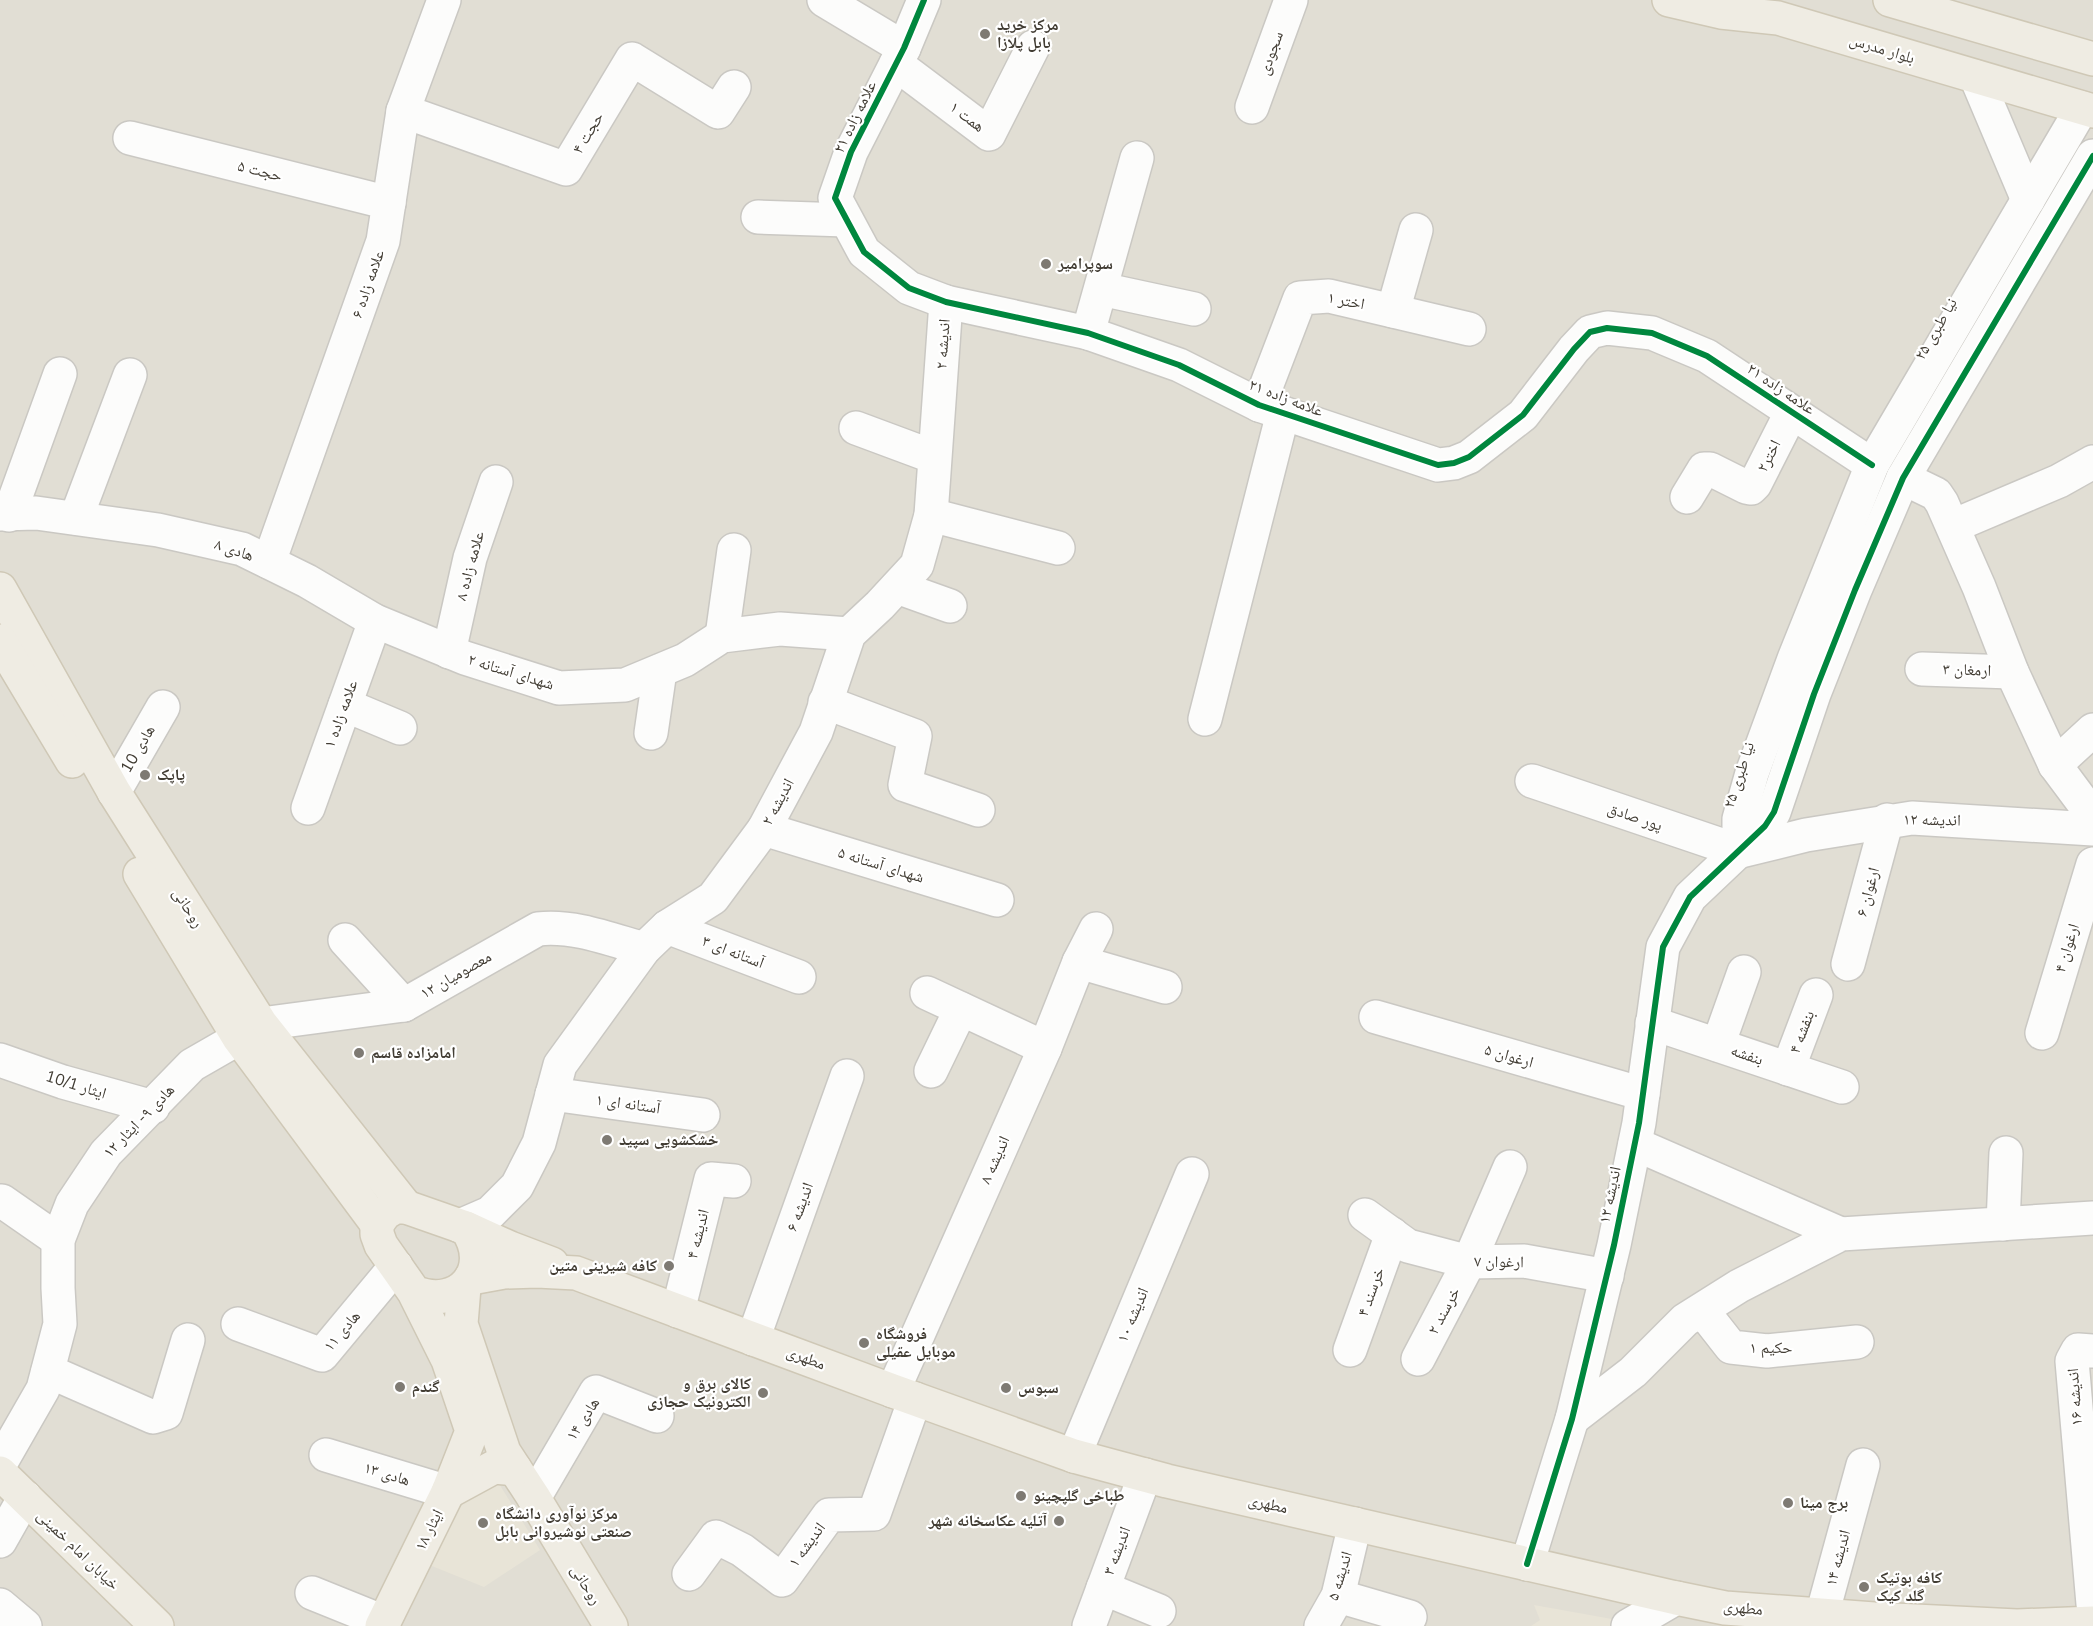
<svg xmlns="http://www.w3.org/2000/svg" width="2093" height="1626" font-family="'Nunito Sans','Noto Naskh Arabic',sans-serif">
<rect width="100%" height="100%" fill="#eeece7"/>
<rect fill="#e1ded4" x="0" y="0" width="2093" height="1626"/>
<g fill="#e8e4d7">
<path d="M 493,1474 L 540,1550 L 484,1587 L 422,1562 L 455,1496 Z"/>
<path d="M 1534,1605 L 1623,1621 L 1616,1626 L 1531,1626 L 1540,1620 Z"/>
</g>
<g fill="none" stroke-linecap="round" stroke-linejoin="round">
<defs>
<g id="minor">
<path d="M 824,0 L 904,48"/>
<path d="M 924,0 L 904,48 L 851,152 L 835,198 L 864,252 L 909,288 L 946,302 L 1088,333 L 1179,365 L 1259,405 L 1438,465 L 1454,463 L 1469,457 L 1523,415 L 1574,349 L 1590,332 L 1607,328 L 1652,333 L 1707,356 L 1872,465"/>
<path d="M 896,64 L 989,134 L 1033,47"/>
<path d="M 1976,77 L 2028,200"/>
<path d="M 1252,107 L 1291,0"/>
<path d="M 403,111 L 566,169 L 632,59 L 718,112 L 734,87"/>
<path d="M 130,138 L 389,203"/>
<path d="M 758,217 L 846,220"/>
<path d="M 1101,289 L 1194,309"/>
<path d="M 1393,311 L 1416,230"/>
<path d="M 1088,333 L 1137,158"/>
<path d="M 1259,405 L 1300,298 L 1329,296 L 1469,329"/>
<path d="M 856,428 L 934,457"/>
<path d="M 1903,478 L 1936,494 L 1942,503 L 1979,587 L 2012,672 L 2055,765 L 2093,816"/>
<path d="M 1687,497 L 1704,469 L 1710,469 L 1746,487 L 1751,488 L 1755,484 L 1791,413"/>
<path d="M 0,514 L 36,513 L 158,530 L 242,549 L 307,581 L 375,621 L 465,658 L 559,688 L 625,685 L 685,660 L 722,636 L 780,629 L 849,634"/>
<path d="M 9,515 L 60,374"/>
<path d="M 931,515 L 1058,548"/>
<path d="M 76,518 L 130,375"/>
<path d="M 1953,526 L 2059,481 L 2093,462"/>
<path d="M 269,562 L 383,241 L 403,111 L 444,0"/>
<path d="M 897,587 L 950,606"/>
<path d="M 722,636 L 734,550"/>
<path d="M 449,652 L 470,558 L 496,482"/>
<path d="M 1922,669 L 2012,672"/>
<path d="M 825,702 L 915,736 L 905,785 L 978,810"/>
<path d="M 345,705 L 400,728"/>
<path d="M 1205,719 L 1283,413"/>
<path d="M 651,733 L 660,671"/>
<path d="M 2055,765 L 2093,730"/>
<path d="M 1532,781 L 1739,851"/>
<path d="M 114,792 L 163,707"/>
<path d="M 308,808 L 375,621"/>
<path d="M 764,829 L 997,900"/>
<path d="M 1739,851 L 1739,819 L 1752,773 L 1794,659 L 1872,465 L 2082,108"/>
<path d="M 1741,851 L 1806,835 L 1912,818 L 2093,829"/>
<path d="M 667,927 L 799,977"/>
<path d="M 345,940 L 404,1005"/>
<path d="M 1079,962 L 1165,987"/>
<path d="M 1848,964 L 1887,820"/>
<path d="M 927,993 L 1045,1048"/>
<path d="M 1376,1017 L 1643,1094"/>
<path d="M 1652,1023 L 1842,1087"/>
<path d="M 261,1024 L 404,1005 L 538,929 C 574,925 609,939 644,949"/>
<path d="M 2042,1033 L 2093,864"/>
<path d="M 1718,1045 L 1744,972"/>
<path d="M 0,1060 L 63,1082 L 153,1107"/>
<path d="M 1788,1069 L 1816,995"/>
<path d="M 931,1071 L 961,1009"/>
<path d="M 552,1094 L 703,1115"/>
<path d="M 1635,1144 L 1841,1234"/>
<path d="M 2,1201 L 58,1240"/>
<path d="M 1365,1215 L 1408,1246 L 1469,1262 L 1524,1261 L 1607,1276"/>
<path d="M 2003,1224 L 2006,1153"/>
<path d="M 460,1226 L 490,1213 L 517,1186 L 539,1143 L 560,1065 L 644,949 L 667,927 L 713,898 L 764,829 L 816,732 L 849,634 L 880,605 L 917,565 L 931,515 L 946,302"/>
<path d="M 1702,1310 L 1731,1347 L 1767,1351 L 1857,1342"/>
<path d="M 678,1311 L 711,1179 L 734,1181"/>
<path d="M 238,1324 L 322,1355 L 396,1266"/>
<path d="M 753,1339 L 847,1076"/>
<path d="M 1350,1350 L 1392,1234"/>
<path d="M 2093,1351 L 2078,1350 L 2072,1361 L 2093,1604"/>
<path d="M 1418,1359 L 1469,1262 L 1510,1167"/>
<path d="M 48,1371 L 153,1417 L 166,1413 L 188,1340"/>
<path d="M 893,1391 L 1045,1048 L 1079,962 L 1096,929"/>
<path d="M 1572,1419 L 1633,1372 L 1685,1320 L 1739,1286 L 1841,1234 L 2093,1218"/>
<path d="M 326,1455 L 448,1492"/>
<path d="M 1074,1456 L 1192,1174"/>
<path d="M 0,1464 L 43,1389 L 60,1324 L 58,1288 L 58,1240 L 72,1204 L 106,1153 L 192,1065 L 239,1038"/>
<path d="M 534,1498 L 596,1392 L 657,1416"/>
<path d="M 0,1541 L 25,1497"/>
<path d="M 1527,1564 L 1572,1419 L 1614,1245 L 1639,1123 L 1663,947 L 1690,897 L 1765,826 L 1774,812 L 1814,694 L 1855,590 L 1903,478 L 2093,156"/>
<path d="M 689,1574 L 716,1537 L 742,1550 L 782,1580 L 829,1515 L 874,1514 L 915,1399"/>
<path d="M 1103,1588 L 1159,1611"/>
<path d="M 312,1593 L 384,1622"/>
<path d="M 1338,1596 L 1410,1617"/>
<path d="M 0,1605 L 25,1626"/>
<path d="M 1822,1615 L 1863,1465"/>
<path d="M 1089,1626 L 1145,1475"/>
<path d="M 1321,1626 L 1338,1596 L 1355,1524"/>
<path d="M 1628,1626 L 1676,1598"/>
</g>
<g id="major">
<path d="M 1669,0 L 1721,12 L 1778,18 L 2093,111"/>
<path d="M 1890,0 L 2093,59"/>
<path d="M 0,589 L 114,792 L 261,1024 L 406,1207"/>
<path d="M 0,641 L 72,761"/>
<path d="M 140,874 L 239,1038 L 377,1224"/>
<path d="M 466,1228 L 510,1248 L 552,1264"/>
<path d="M 471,1278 L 504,1272 L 537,1271 L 576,1273 L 893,1391 L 1074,1456 L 1167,1481 L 1676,1598 L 1725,1608 L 1874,1619 L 2017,1626 L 2093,1623"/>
<path d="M 464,1287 L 461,1324 L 504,1452 L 534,1498 L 611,1626"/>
<path d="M 0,1473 L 157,1626"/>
<path d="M 448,1492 L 494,1467 L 515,1469"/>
<path d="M 382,1626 L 448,1492 L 472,1431 L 448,1360 L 414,1292 L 381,1245 L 377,1234 L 377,1224 L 385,1213 L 395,1207 L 406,1207 L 466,1228 C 495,1269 459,1311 414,1292"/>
</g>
</defs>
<use href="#minor" stroke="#cac8c3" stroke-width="36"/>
<use href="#major" stroke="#cfc8b6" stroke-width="36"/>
<use href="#minor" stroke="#fcfcfb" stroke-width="33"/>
<use href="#major" stroke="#efece3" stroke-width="33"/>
<defs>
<g id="cycleway">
<path d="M 924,0 L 904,48 L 851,152 L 835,198 L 864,252 L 909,288 L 946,302 L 1088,333 L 1179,365 L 1259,405 L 1438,465 L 1454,463 L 1469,457 L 1523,415 L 1574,349 L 1590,332 L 1607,328 L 1652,333 L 1707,356 L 1872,465"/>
<path d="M 1527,1564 L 1572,1419 L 1614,1245 L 1639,1123 L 1663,947 L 1690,897 L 1765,826 L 1774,812 L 1814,694 L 1855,590 L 1903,478 L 2093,156"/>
</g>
</defs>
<use href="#cycleway" stroke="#fff" stroke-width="10"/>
<use href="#cycleway" stroke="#00873e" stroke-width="6"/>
</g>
<g fill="#7e7a73" stroke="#fff" stroke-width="2">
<circle cx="985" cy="34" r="6"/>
<circle cx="1046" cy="264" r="6"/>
<circle cx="145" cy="775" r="6"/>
<circle cx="359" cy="1053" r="6"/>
<circle cx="607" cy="1140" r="6"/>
<circle cx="669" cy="1266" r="6"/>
<circle cx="864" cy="1343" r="6"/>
<circle cx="400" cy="1387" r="6"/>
<circle cx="1006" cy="1388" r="6"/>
<circle cx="763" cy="1393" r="6"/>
<circle cx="1021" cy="1496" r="6"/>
<circle cx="1788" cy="1503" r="6"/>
<circle cx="1059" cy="1521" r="6"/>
<circle cx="483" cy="1523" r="6"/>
<circle cx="1864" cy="1587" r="6"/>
</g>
<g text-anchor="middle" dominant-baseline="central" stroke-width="4.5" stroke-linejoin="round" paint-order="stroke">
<g font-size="16" font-weight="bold" fill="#423d34" stroke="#fff" text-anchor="start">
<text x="997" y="25">مرکز خرید<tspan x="997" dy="18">بابل پلازا</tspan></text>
<text x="1058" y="264">سوپرامیر</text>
<text x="157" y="775">پاپک</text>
<text x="371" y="1053">امامزاده قاسم</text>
<text x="619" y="1140">خشکشویی سپید</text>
<text x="657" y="1266" text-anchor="end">کافه شیرینی متین</text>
<text x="876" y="1334">فروشگاه<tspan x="876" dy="18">موبایل عقیلی</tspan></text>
<text x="751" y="1384" text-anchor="end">کالای برق و<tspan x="751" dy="18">الکترونیک حجازی</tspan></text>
<text x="412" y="1387">گندم</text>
<text x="1018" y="1388">سبوس</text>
<text x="1033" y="1496">طباخی گلپچینو</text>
<text x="1800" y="1503">برج مینا</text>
<text x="495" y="1514">مرکز نوآوری دانشگاه<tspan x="495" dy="18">صنعتی نوشیروانی بابل</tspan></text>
<text x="1047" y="1521" text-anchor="end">آتلیه عکاسخانه شهر</text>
<text x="1876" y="1578">کافه بوتیک<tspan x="1876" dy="18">گلد کیک</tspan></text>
</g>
<g font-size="16" fill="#423d34" stroke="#fff">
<text transform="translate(1882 49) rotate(17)">بلوار مدرس</text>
<text transform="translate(1271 53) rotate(-70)">سجودی</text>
<text transform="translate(855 117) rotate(-64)">علامه زاده ۲۱</text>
<text transform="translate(967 117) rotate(37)">همت ۱</text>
<text transform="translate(588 133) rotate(-59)">حجت ۴</text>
<text transform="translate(260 171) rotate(14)">حجت ۵</text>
<text transform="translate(368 284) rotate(-71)">علامه زاده ۶</text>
<text transform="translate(1346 301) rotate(11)">اختر ۱</text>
<text transform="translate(1936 329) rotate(-60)">نیا طبری ۲۵</text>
<text transform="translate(943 344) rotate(-86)">اندیشه ۲</text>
<text transform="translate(1781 389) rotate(34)">علامه زاده ۲۱</text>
<text transform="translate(1286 398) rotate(21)">علامه زاده ۲۱</text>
<text transform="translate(1769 456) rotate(-63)">اختر۲</text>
<text transform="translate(234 550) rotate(18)">هادی ۸</text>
<text transform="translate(470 566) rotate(-75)">علامه زاده ۸</text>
<text transform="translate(1967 670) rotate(2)">ارمغان ۳</text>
<text transform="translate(511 672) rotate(17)">شهدای آستانه ۲</text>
<text transform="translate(341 714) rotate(-70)">علامه زاده ۱</text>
<text transform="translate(138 749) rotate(-60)">هادی 10</text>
<text transform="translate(1739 775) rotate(-72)">نیا طبری ۲۵</text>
<text transform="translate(778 802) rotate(-62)">اندیشه ۲</text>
<text transform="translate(1635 817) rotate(19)">پور صادق</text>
<text transform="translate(1932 820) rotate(1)">اندیشه ۱۲</text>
<text transform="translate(881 865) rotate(17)">شهدای آستانه ۵</text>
<text transform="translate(1868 892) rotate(-75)">ارغوان ۶</text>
<text transform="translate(188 908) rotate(58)">روحانی</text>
<text transform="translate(2067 948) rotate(-73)">ارغوان ۴</text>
<text transform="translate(733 952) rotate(21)">آستانه ای ۳</text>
<text transform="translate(456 975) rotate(-30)">معصومیان ۱۲</text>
<text transform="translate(1802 1032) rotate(-69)">بنفشه ۴</text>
<text transform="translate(1747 1055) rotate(19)">بنفشه</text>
<text transform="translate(1509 1056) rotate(16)">ارغوان ۵</text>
<text transform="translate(76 1085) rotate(17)">ایثار 10/1</text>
<text transform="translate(628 1104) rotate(8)">آستانه ای ۱</text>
<text transform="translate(139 1121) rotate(-46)">هادی ۹- ایثار ۱۲</text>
<text transform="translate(995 1160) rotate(-66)">اندیشه ۸</text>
<text transform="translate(1610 1195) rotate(-78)">اندیشه ۱۲</text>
<text transform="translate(800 1207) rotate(-70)">اندیشه ۶</text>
<text transform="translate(698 1234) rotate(-76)">اندیشه ۴</text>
<text transform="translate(1499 1262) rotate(1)">ارغوان ۷</text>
<text transform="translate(1371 1292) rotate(-70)">خرسند ۴</text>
<text transform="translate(1444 1311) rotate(-62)">خرسند ۲</text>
<text transform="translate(1133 1315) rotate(-67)">اندیشه ۱۰</text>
<text transform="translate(342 1331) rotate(-50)">هادی ۱۱</text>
<text x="1771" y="1348">حکیم ۱</text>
<text transform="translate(806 1358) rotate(21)">مطهری</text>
<text transform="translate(2075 1397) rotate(-94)">اندیشه ۱۶</text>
<text transform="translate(583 1419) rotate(-57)">هادی ۱۴</text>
<text transform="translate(387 1474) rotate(17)">هادی ۱۳</text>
<text transform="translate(1268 1504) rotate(13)">مطهری</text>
<text transform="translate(429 1530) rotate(-64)">ایثار ۱۸</text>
<text transform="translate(807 1545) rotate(-54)">اندیشه ۱</text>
<text transform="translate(78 1550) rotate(44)">خیابان امام خمینی</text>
<text transform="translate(1117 1551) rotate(-69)">اندیشه ۳</text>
<text transform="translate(1838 1558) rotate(-75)">اندیشه ۱۴</text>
<text transform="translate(1340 1576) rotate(-73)">اندیشه ۵</text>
<text transform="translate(586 1585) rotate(59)">روحانی</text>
<text transform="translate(1743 1608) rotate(6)">مطهری</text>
</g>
</g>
</svg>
